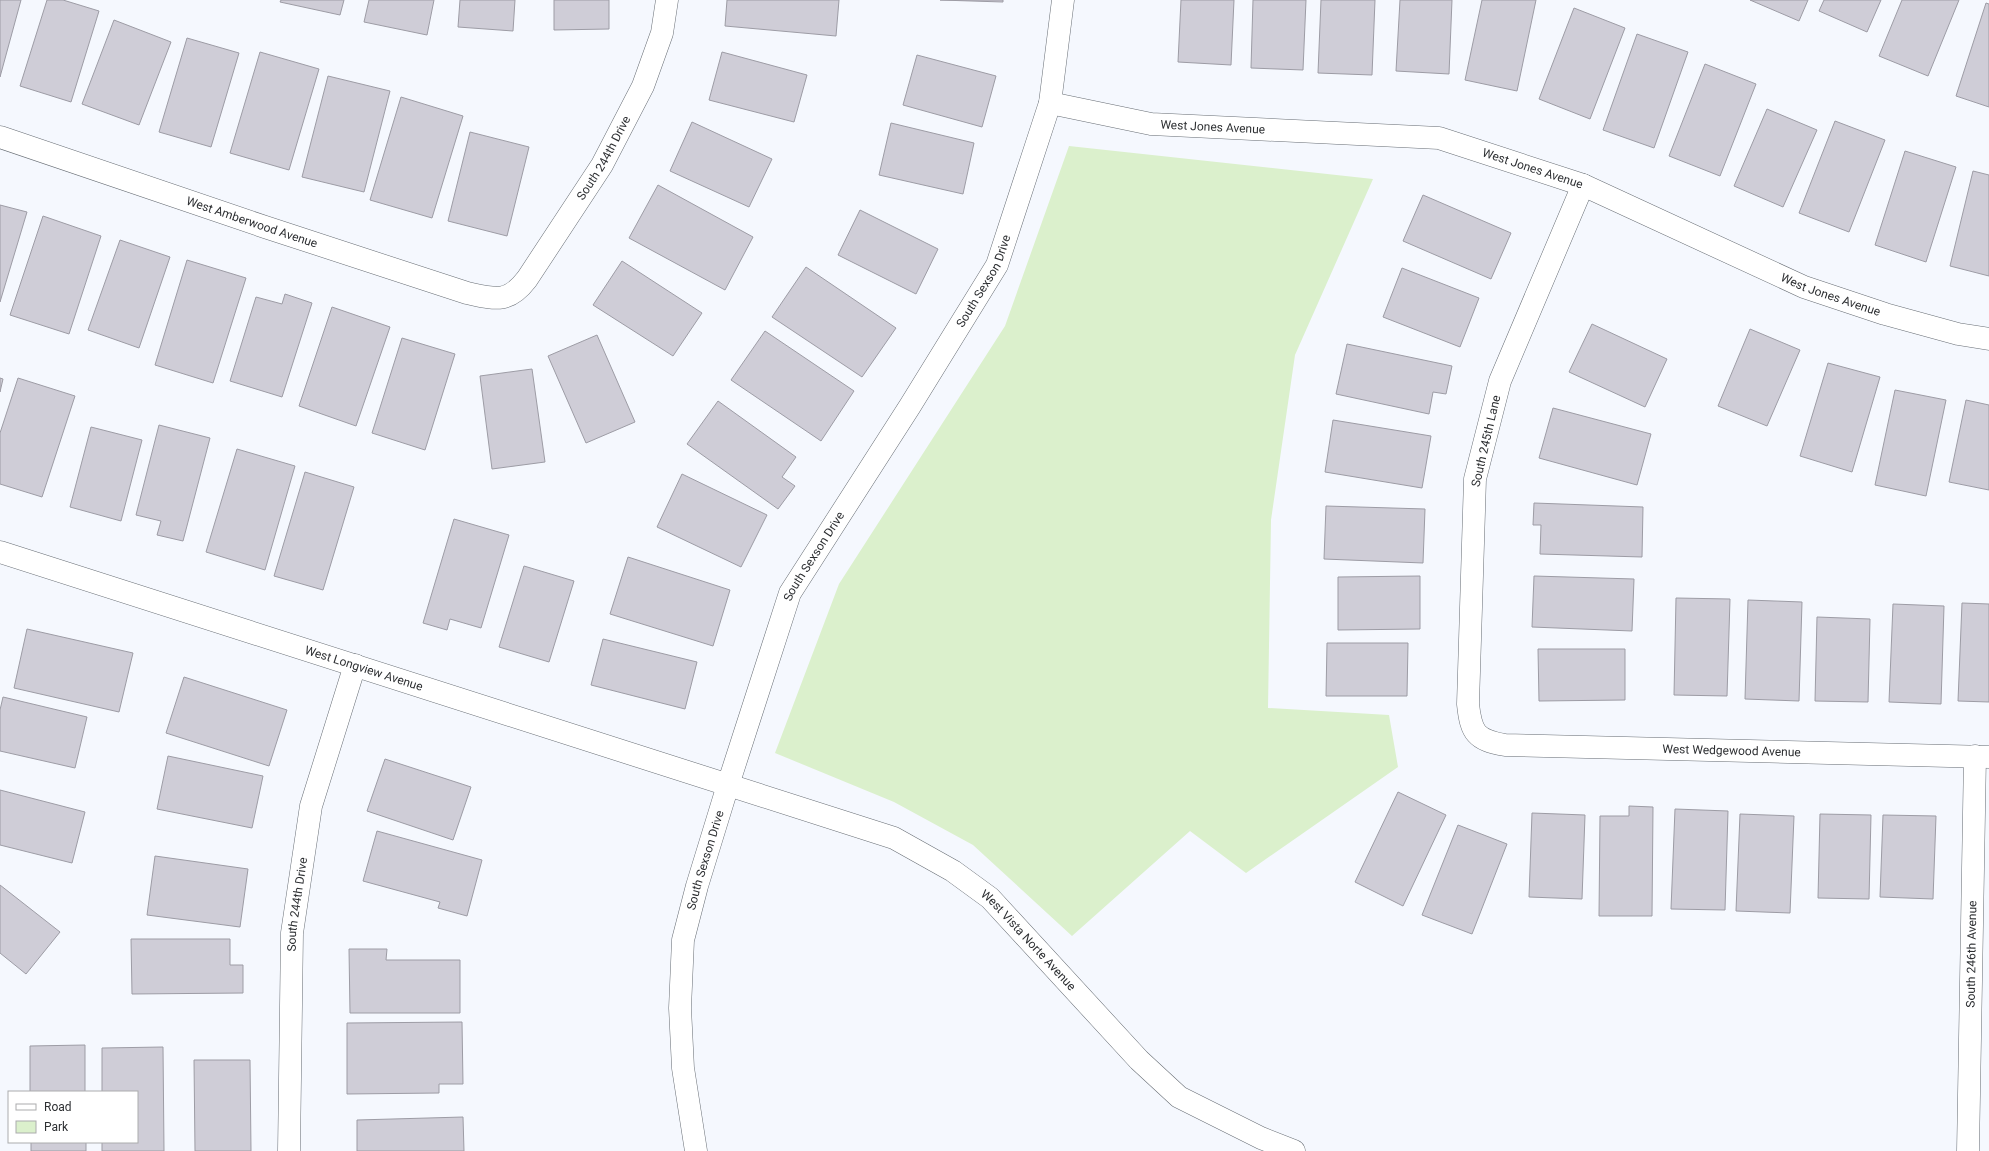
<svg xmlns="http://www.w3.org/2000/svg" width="1989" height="1151" font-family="Roboto,sans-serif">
<rect width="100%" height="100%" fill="#f5f8fe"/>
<path fill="#dbf0cc" d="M 1069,146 L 1373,179 L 1295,355 L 1271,520 L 1268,708 L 1389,715 L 1398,767 L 1246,873 L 1190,831 L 1072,936 L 973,845 L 894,802 L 775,753 L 839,584 L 1005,326 Z"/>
<g fill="#cfcdd7" stroke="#9d9ca5">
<path d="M 0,0 L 21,0 L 0,77 Z"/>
<path d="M 47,0 L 63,0 L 99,11 L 71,102 L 20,86 Z"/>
<path d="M 281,0 L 344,0 L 340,15 L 280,2 Z"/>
<path d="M 369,0 L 434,0 L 427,35 L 364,22 Z"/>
<path d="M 460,0 L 515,0 L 513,31 L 458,27 Z"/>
<path d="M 554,0 L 609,0 L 609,29 L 554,30 Z"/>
<path d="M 727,0 L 839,0 L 836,36 L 725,26 Z"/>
<path d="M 940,0 L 1003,0 L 1003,2 Z"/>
<path d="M 1181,0 L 1234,0 L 1231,65 L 1178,62 Z"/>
<path d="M 1253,0 L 1306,0 L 1303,70 L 1251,68 Z"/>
<path d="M 1321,0 L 1375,0 L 1372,75 L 1318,73 Z"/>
<path d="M 1400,0 L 1452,0 L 1449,74 L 1396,71 Z"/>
<path d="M 1482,0 L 1536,0 L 1517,91 L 1465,80 Z"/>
<path d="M 1750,0 L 1808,0 L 1799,21 Z"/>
<path d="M 1824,0 L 1881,0 L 1867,32 L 1819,11 Z"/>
<path d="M 1902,0 L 1959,0 L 1928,76 L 1879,56 Z"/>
<path d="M 1986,3 L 1989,4 L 1989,107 L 1956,96 Z"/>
<path d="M 1574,8 L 1625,28 L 1590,119 L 1539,99 Z"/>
<path d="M 114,20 L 171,42 L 139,125 L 82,104 Z"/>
<path d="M 1637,34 L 1688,52 L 1654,148 L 1603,130 Z"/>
<path d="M 187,38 L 239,53 L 211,147 L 159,132 Z"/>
<path d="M 260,52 L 319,69 L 289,170 L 230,153 Z"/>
<path d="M 722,52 L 807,75 L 794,122 L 709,100 Z"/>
<path d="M 917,55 L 996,76 L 982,127 L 903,105 Z"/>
<path d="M 1705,64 L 1756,84 L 1720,176 L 1669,156 Z"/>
<path d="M 328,76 L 390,91 L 364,192 L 302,177 Z"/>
<path d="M 401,97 L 463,116 L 432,218 L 370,200 Z"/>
<path d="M 1767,109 L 1817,130 L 1783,207 L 1734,186 Z"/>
<path d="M 1835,121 L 1885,140 L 1849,232 L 1799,213 Z"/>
<path d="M 692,122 L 772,159 L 749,207 L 670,171 Z"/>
<path d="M 891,123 L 974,143 L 963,194 L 879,175 Z"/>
<path d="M 470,132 L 529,147 L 507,236 L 448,221 Z"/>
<path d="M 1905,151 L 1956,167 L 1926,262 L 1875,245 Z"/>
<path d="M 1973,171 L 1989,175 L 1989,276 L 1950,266 Z"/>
<path d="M 658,185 L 753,237 L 725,290 L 629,238 Z"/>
<path d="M 1423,195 L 1511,233 L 1491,279 L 1403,241 Z"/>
<path d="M 0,205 L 27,212 L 0,302 Z"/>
<path d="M 860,210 L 938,249 L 916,294 L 838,255 Z"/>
<path d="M 43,216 L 101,236 L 69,334 L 10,315 Z"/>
<path d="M 120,240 L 170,257 L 139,348 L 88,330 Z"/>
<path d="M 187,260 L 246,278 L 213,383 L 155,365 Z"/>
<path d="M 622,261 L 702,313 L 673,356 L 593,305 Z"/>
<path d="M 806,267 L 896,328 L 862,377 L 772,317 Z"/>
<path d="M 1402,268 L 1479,298 L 1460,347 L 1383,317 Z"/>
<path d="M 285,294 L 312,303 L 282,397 L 230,381 L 256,297 L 282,304 Z"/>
<path d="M 332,307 L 390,327 L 356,426 L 299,406 Z"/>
<path d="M 1592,324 L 1667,359 L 1645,407 L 1569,372 Z"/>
<path d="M 1750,329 L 1800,350 L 1767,426 L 1718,406 Z"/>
<path d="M 765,331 L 854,391 L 821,441 L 731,380 Z"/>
<path d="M 597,335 L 635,422 L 586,443 L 548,356 Z"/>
<path d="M 402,338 L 455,354 L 425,450 L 372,433 Z"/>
<path d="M 1347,344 L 1452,366 L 1446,394 L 1433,392 L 1429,414 L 1336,394 Z"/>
<path d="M 1828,363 L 1880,377 L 1852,472 L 1800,456 Z"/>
<path d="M 532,369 L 545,462 L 492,469 L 480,376 Z"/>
<path d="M 0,378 L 3,379 L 0,392 Z"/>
<path d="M 18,378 L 75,396 L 42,497 L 0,484 L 0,433 Z"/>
<path d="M 1895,390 L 1946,400 L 1926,496 L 1875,485 Z"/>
<path d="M 1966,400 L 1989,405 L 1989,490 L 1949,482 Z"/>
<path d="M 718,401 L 796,457 L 782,477 L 795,486 L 778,509 L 687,444 Z"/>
<path d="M 1553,408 L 1651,434 L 1637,485 L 1539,458 Z"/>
<path d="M 1333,420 L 1431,436 L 1422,488 L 1325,472 Z"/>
<path d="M 159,425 L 210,438 L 183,541 L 157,535 L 161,521 L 136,515 Z"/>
<path d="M 91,427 L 142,440 L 121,521 L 70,507 Z"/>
<path d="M 237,449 L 295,466 L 265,570 L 206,552 Z"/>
<path d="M 305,472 L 354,487 L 323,590 L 274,576 Z"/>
<path d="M 682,474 L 767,515 L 741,567 L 657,527 Z"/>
<path d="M 1534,503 L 1643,507 L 1642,557 L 1540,554 L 1541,525 L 1533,525 Z"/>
<path d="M 1326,506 L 1425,509 L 1423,563 L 1324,559 Z"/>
<path d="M 454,519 L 509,535 L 481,628 L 450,619 L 447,630 L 423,623 Z"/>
<path d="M 628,557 L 730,590 L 713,646 L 610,614 Z"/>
<path d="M 524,566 L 574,581 L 549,662 L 499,647 Z"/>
<path d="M 1420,576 L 1420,629 L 1338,630 L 1338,577 Z"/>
<path d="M 1534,576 L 1634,579 L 1632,631 L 1532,627 Z"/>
<path d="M 1676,598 L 1730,599 L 1727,696 L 1674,695 Z"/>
<path d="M 1748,600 L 1802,602 L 1799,701 L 1745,699 Z"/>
<path d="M 1962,603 L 1989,604 L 1989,702 L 1958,701 Z"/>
<path d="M 1893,604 L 1944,606 L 1941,704 L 1889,702 Z"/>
<path d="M 1817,617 L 1870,619 L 1868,702 L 1815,701 Z"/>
<path d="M 27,629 L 133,653 L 119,712 L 14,688 Z"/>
<path d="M 603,639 L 697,662 L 685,709 L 591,685 Z"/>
<path d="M 1327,643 L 1408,643 L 1407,696 L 1326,696 Z"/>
<path d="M 1538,649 L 1625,649 L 1625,700 L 1539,701 Z"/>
<path d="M 184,677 L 287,710 L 269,766 L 166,733 Z"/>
<path d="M 3,697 L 87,717 L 75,768 L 0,751 L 0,710 Z"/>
<path d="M 168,756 L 263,776 L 252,828 L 157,809 Z"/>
<path d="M 385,759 L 471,787 L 453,840 L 367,811 Z"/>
<path d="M 0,790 L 85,812 L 72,863 L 0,845 Z"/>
<path d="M 1398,792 L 1446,815 L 1403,906 L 1355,882 Z"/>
<path d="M 1629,806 L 1653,807 L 1652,916 L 1599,916 L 1600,816 L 1629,816 Z"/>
<path d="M 1675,809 L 1728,811 L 1725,910 L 1671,909 Z"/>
<path d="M 1532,813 L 1585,815 L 1582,899 L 1529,897 Z"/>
<path d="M 1740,814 L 1794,816 L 1790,913 L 1736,911 Z"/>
<path d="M 1820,814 L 1871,815 L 1869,899 L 1818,898 Z"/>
<path d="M 1883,815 L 1936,816 L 1933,899 L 1880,897 Z"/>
<path d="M 1458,825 L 1507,844 L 1472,934 L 1422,915 Z"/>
<path d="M 377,831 L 482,860 L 467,916 L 438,908 L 440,902 L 363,881 Z"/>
<path d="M 155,856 L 248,869 L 240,927 L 147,915 Z"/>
<path d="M 0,885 L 60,932 L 26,974 L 0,953 Z"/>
<path d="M 131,939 L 230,939 L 230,965 L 243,965 L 243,993 L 132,994 Z"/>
<path d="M 349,949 L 387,949 L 386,960 L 460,960 L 460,1013 L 350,1013 Z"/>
<path d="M 462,1022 L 463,1084 L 439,1084 L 439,1093 L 347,1094 L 347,1023 Z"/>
<path d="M 85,1045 L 85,1092 L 30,1092 L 30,1046 Z"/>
<path d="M 163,1047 L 164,1151 L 102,1151 L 102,1142 L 137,1142 L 137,1092 L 102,1092 L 102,1048 Z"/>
<path d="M 194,1060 L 250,1060 L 251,1151 L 195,1151 Z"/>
<path d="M 463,1117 L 464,1151 L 357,1151 L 357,1120 Z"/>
<rect x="31" y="1142" width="55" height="9"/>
</g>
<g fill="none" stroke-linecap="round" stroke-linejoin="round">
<defs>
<g id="minor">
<path id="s1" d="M 1050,103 L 1151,124 L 1439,138 L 1583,185 L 1804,287 L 1885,314 L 1958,334 L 1989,339"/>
<path id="s2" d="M 0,137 L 265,227 L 467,293 C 495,299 508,304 527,279 L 602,165 L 643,86 L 662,33 L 667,0"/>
<path id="s3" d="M 1583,185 L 1500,381 L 1475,479 L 1468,704 C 1471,733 1476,740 1505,745 L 1989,757"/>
<path id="s4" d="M 0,552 L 894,838 L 953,871 L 990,898 L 1139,1060 L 1179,1097 L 1261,1138 L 1294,1151"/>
<path id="s5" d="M 289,1151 L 292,933 L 311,806 L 355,665"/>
<path id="s6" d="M 696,1151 L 683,1068 L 680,1008 L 683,940 L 697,886 L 728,785 L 790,593 L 910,406 L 997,265 L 1050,103 L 1063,0"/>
<path id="s7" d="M 1968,1151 L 1975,756"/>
</g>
</defs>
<use href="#minor" stroke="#686e75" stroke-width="23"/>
<use href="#minor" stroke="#fff" stroke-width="22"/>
</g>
<g text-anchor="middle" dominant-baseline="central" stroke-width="3" stroke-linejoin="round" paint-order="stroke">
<g font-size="12" fill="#2d2f32" stroke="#fff">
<text stroke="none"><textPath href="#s1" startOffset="165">West Jones Avenue</textPath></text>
<text stroke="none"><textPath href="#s2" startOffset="703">South 244th Drive</textPath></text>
<text stroke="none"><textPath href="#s1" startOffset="490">West Jones Avenue</textPath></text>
<text stroke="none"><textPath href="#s2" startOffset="266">West Amberwood Avenue</textPath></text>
<text stroke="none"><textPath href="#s6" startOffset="943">South Sexson Drive</textPath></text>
<text stroke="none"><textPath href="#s1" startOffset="814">West Jones Avenue</textPath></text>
<text transform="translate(1486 441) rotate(-77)">South 245th Lane</text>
<text stroke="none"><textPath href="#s6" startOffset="619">South Sexson Drive</textPath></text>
<text stroke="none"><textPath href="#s4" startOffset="382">West Longview Avenue</textPath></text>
<text stroke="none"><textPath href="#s3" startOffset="828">West Wedgewood Avenue</textPath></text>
<text stroke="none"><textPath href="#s6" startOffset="295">South Sexson Drive</textPath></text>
<text stroke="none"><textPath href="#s5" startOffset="247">South 244th Drive</textPath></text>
<text stroke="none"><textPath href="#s4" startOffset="1109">West Vista Norte Avenue</textPath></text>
<text stroke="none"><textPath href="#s7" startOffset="197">South 246th Avenue</textPath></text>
</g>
</g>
<rect x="8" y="1091" width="130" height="52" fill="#ffffff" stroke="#abacad"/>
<rect x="16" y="1104" width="20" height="6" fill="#ffffff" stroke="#abacad"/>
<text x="44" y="1111" font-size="12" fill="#2d2f32">Road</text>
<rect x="16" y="1121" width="20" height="12" fill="#dbf0cc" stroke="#abacad"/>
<text x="44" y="1131" font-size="12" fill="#2d2f32">Park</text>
</svg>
